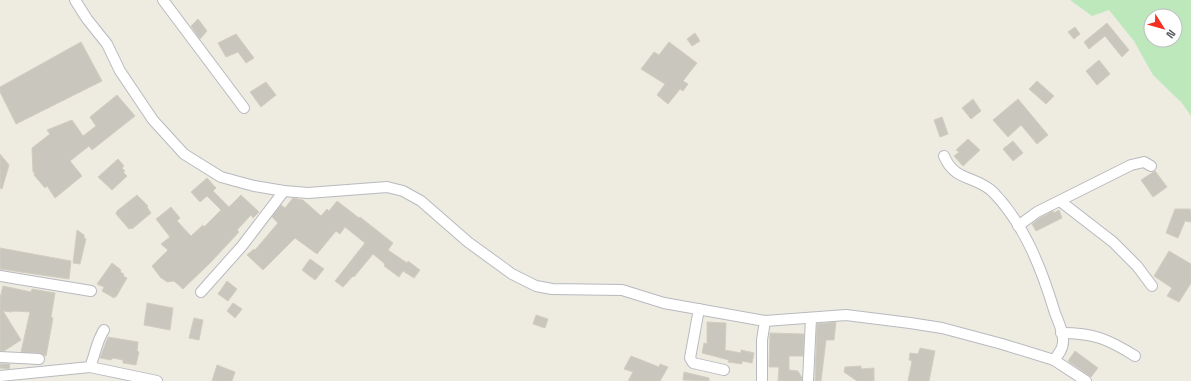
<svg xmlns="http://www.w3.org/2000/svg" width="1191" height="381" font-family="'Space Grotesk',sans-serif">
<rect width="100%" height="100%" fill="#eeebe1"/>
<path fill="#bce8bc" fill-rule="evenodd" d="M 1070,0 L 1191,0 L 1191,116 L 1182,103 L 1153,75 L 1134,41 L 1109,10 L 1092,16 ZM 1151,16 L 1175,16 L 1175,40 L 1151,40 Z"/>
<g fill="#c9c6be" stroke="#d3cdbf">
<path d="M 198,19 L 207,31 L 200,39 L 191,26 Z"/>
<path d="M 1107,23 L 1129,50 L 1122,57 L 1105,36 L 1089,49 L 1084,42 Z"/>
<path d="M 1075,27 L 1080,34 L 1074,39 L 1068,32 Z"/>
<path d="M 695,33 L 700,41 L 692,46 L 687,39 Z"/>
<path d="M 236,34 L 254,58 L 246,63 L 238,52 L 226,57 L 218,43 Z"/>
<path d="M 81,42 L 102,81 L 16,124 L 0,92 L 0,87 Z"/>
<path d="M 669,42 L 697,63 L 683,81 L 688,84 L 683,91 L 680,89 L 668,104 L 657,95 L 665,84 L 641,69 L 654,52 L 659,55 Z"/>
<path d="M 1099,60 L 1110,74 L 1097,85 L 1086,71 Z"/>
<path d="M 1037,81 L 1054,96 L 1046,104 L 1029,89 Z"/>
<path d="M 266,82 L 276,95 L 261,107 L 250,92 Z"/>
<path d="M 117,95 L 135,116 L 92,150 L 89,146 L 70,161 L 82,176 L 55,198 L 47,186 L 45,188 L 34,175 L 35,173 L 33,172 L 32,148 L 50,134 L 47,130 L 72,120 L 83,136 L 96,126 L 90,117 Z"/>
<path d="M 973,99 L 981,111 L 971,119 L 962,108 Z"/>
<path d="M 1018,99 L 1048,135 L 1037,144 L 1021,125 L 1008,137 L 993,120 Z"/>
<path d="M 942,117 L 948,134 L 940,137 L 934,120 Z"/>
<path d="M 968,139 L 980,150 L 963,166 L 954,156 L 959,152 L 956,150 Z"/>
<path d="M 1013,141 L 1023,153 L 1013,161 L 1003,149 Z"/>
<path d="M 0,154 L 9,165 L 2,189 L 0,188 Z"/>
<path d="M 118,159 L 124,166 L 122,168 L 125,171 L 123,172 L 127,176 L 112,190 L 98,177 Z"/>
<path d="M 1155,171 L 1167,187 L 1153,197 L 1141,180 Z"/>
<path d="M 207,178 L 216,188 L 213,191 L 229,207 L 241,195 L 259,212 L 253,218 L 251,215 L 237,230 L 239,232 L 211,262 L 183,289 L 174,281 L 167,282 L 163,279 L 161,278 L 152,266 L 168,250 L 161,244 L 170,237 L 156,219 L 171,207 L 180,218 L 177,221 L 191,236 L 203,225 L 204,227 L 221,210 L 207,196 L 200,202 L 191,192 Z"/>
<path d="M 137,195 L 148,206 L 147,207 L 151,213 L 132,229 L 131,228 L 129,229 L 116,214 L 117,211 Z"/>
<path d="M 293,198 L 303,200 L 321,216 L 327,209 L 329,211 L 337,201 L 359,218 L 360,217 L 393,243 L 388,250 L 407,263 L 408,261 L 420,270 L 414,278 L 403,271 L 399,277 L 384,266 L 385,264 L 373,254 L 354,277 L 353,276 L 343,287 L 335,281 L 365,243 L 345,227 L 340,234 L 336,231 L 317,254 L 295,238 L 263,270 L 247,255 L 254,249 L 255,250 L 278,223 L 272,217 L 281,205 L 285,208 Z"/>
<path d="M 1175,209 L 1190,209 L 1191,214 L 1191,222 L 1185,221 L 1178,238 L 1166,233 Z"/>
<path d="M 1059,210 L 1062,218 L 1036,231 L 1032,224 L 1040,218 L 1053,211 L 1054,213 Z"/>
<path d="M 77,230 L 84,235 L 84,238 L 86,239 L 80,264 L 73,263 Z"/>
<path d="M 0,248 L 71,261 L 69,279 L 0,269 Z"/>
<path d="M 1169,251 L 1191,264 L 1191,283 L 1179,302 L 1167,296 L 1172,288 L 1154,276 Z"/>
<path d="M 310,259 L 324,269 L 315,280 L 302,270 Z"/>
<path d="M 112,263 L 121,270 L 120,272 L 124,274 L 123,276 L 127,278 L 116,297 L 115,296 L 114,298 L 102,291 L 104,287 L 97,284 Z"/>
<path d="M 227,281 L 237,289 L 228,301 L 218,294 Z"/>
<path d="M 3,286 L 31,292 L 32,289 L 55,293 L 51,317 L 53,318 L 46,356 L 39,353 L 21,352 L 30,312 L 13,311 L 12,312 L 3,311 L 21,340 L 4,351 L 0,351 L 0,298 Z"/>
<path d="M 147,303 L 173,308 L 170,330 L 144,325 Z"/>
<path d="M 233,303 L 242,309 L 235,318 L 227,311 Z"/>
<path d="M 536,315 L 548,319 L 545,328 L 533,324 Z"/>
<path d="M 194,318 L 203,320 L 199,340 L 189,338 Z"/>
<path d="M 707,322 L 726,323 L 725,350 L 741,353 L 741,350 L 754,353 L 752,363 L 742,361 L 742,364 L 728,362 L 729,360 L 702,353 L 704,343 L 707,344 Z"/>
<path d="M 836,322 L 834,340 L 826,340 L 821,381 L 815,381 L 817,324 Z"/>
<path d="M 770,333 L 804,334 L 803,356 L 789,356 L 789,370 L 798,371 L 802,378 L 802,381 L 778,381 L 779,367 L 769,367 Z"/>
<path d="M 108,337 L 138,342 L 137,351 L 139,352 L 136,365 L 123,363 L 123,360 L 113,358 L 111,360 L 100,358 Z"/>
<path d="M 920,348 L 935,351 L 929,381 L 908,381 L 912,361 L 909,360 L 910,353 L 918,354 Z"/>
<path d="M 1075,351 L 1098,368 L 1091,377 L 1068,361 Z"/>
<path d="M 631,356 L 659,367 L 660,364 L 668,367 L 660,381 L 628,381 L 633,372 L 624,369 Z"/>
<path d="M 0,364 L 10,364 L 9,369 L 0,368 Z"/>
<path d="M 217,365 L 235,372 L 232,381 L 212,381 Z"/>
<path d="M 861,366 L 861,369 L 874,368 L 874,381 L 857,381 L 844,372 L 845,367 Z"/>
<path d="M 684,372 L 709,378 L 709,381 L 683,380 Z"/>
</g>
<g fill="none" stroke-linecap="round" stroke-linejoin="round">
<defs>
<g id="minor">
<path d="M 75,0 L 87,19 L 107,44 L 120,71 L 153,120 L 184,154 L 221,177 L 254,186 L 284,191 L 308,193 L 387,187 L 403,191 L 421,201 L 468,242 L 512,274 L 536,286 L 552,289 L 622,290 L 664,303 L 765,321 L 846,315 L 910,323 L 942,328 L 1002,344 L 1054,360 L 1086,381"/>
<path d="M 163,0 L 244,108"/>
<path d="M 944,156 C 955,182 975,175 993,192 C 1025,225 1042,270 1055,313 C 1058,321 1064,333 1063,342 C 1063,349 1058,355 1054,360"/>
<path d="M 1060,201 L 1113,242 L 1137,266 L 1152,286"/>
<path d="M 1018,226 L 1037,212 L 1131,165 L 1144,162 L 1151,166"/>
<path d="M 0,276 L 91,291"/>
<path d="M 201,292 L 242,246 L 284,191"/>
<path d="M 699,309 L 690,358 L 693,363 L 724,370"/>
<path d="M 1061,333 C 1094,333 1108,339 1135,356"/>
<path d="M 0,357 L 39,359"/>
<path d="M 90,367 L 157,381"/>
<path d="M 0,376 L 90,367 C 95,355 97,340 104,330"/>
<path d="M 762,381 L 762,340 L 765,321"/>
<path d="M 808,381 L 811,318"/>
</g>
</defs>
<use href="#minor" stroke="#b7babf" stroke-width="12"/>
<use href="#minor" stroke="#fff" stroke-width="10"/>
</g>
<g transform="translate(1163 28) rotate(127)"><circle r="19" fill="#ffffff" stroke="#bdbfc1"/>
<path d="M0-3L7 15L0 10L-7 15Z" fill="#f52f21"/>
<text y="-6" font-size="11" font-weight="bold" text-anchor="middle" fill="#5a5e63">N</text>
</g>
</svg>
